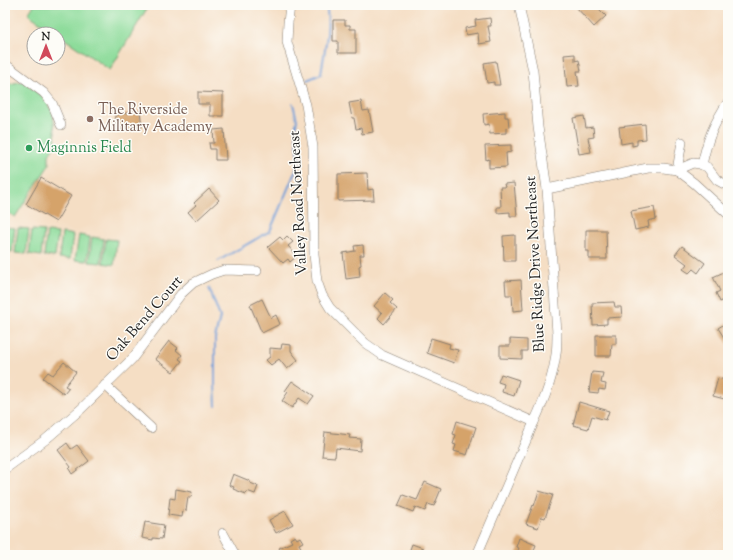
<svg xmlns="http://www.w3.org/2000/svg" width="733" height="560" font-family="'Sorts Mill Goudy',serif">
<rect width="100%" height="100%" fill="#fdfcf7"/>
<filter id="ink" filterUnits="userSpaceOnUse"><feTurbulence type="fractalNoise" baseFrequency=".025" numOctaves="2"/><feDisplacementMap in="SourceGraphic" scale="8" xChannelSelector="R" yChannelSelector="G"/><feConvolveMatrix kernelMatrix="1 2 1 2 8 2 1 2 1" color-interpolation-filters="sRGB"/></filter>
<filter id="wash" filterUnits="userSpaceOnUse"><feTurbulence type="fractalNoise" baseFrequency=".012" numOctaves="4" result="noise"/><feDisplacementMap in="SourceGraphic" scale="16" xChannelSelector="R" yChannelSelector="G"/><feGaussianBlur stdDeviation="0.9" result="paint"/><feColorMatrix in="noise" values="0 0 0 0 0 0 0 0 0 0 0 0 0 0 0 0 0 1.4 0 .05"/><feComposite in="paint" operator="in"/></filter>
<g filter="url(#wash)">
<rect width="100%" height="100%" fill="#f5dec4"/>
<g fill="#8cdb9a" stroke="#547c5b">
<path d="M 34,5 L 149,5 L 110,70 L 28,14 Z"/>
<path d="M 23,81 L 43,97 L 53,113 L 56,142 L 49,155 L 49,165 L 15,217 L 5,211 L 5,85 Z"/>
<path d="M 5,227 L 15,228 L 12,252 L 5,251 Z"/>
<path d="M 18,228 L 29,229 L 26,254 L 15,253 Z"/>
<path d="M 32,230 L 44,231 L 41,256 L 29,254 Z"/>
<path d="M 47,232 L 58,233 L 55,257 L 44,256 Z"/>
<path d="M 62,233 L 73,235 L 70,259 L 59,258 Z"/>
<path d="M 79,235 L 90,237 L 87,261 L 75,260 Z"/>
<path d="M 92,237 L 104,239 L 101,263 L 89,262 Z"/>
<path d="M 106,239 L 117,240 L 114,265 L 103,263 Z"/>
</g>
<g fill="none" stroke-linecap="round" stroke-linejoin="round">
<g stroke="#6e9dd7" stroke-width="2">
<path d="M 307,80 L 321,74 C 324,54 331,24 326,5"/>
<path d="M 218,261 L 270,231 L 298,165 L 299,156 L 295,129 L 297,120 L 293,104"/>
<path d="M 209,288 L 220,317 L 215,338 L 215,385 L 216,406"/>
<path d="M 728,555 L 728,554"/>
</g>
</g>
<g id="blocks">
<g fill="#d5a36b">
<path d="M 579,5 L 595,5 L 606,16 L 594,27 L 577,8 Z"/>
<path d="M 490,18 L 491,26 L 488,26 L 491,42 L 479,44 L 478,33 L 466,35 L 465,28 L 476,26 L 475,20 Z"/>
<path d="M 333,20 L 345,20 L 345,25 L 350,25 L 350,29 L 356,29 L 356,53 L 338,53 L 338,41 L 333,41 Z"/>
<path d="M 575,54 L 575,61 L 579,60 L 581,71 L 577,71 L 579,86 L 567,87 L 564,55 Z"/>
<path d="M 496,61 L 500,85 L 494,85 L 494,82 L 487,83 L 484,63 Z"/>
<path d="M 198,92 L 223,93 L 223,116 L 210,116 L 210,104 L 198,104 Z"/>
<path d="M 361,101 L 363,111 L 369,110 L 373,132 L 362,134 L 361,128 L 356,129 L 354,118 L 352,118 L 349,103 Z"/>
<path d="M 140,111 L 142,127 L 117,131 L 115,115 Z"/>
<path d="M 505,112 L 505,117 L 508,117 L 509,127 L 506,128 L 506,133 L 490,134 L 489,124 L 484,125 L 483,114 Z"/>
<path d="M 584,116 L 586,128 L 593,127 L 594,137 L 588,138 L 591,152 L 579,154 L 573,118 Z"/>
<path d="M 645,124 L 646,139 L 637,140 L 637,145 L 632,146 L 632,142 L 621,144 L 619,127 Z"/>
<path d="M 224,129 L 226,160 L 215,160 L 215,149 L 210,149 L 209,143 L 214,143 L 213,130 Z"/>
<path d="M 511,145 L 511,152 L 506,153 L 507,167 L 489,168 L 489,159 L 486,160 L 485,146 Z"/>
<path d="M 367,173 L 368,190 L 373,189 L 374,200 L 338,201 L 338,174 Z"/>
<path d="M 41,178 L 71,196 L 56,222 L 26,204 Z"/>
<path d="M 514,183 L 517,216 L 510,216 L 510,212 L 497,213 L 497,207 L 501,207 L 500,187 L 505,187 L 504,184 Z"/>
<path d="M 209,189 L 219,200 L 196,221 L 188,212 L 196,205 L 194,203 Z"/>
<path d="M 654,207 L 656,219 L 648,221 L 649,227 L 635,230 L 631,211 Z"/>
<path d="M 586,230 L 606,230 L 607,259 L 589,259 L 589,251 L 586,251 Z"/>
<path d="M 515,235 L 515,261 L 504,261 L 503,236 Z"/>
<path d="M 287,236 L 293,242 L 288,246 L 297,256 L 290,262 L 288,259 L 283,263 L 268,247 L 280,237 L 283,240 Z"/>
<path d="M 363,245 L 364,255 L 360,255 L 361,265 L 359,266 L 360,277 L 346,279 L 343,253 L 355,251 L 354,246 Z"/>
<path d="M 682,246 L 705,263 L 698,273 L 693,269 L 689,273 L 683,269 L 687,264 L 675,255 Z"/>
<path d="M 726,271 L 728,276 L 728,298 L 720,302 L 716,293 L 720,291 L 713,277 Z"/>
<path d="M 521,280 L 523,310 L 513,311 L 512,295 L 506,295 L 505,281 Z"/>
<path d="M 385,293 L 393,300 L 390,303 L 397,309 L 384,324 L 378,318 L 382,313 L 374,306 Z"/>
<path d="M 262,299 L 271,318 L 276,315 L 280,324 L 262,333 L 250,305 Z"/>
<path d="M 614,302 L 615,307 L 621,307 L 622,317 L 607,318 L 607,324 L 593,325 L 592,303 Z"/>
<path d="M 728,322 L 728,344 L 718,328 Z"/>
<path d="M 596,335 L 616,335 L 616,344 L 612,344 L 611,356 L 596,356 Z"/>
<path d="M 431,338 L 450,344 L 449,348 L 458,350 L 454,363 L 427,353 Z"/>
<path d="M 510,339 L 527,340 L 527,351 L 522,351 L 522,359 L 500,358 L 500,346 L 510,346 Z"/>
<path d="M 169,341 L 178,348 L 176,350 L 182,355 L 179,359 L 182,361 L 173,372 L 155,359 Z"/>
<path d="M 282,344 L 291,345 L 291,351 L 298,360 L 287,369 L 279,359 L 271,365 L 266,360 L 270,357 L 270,348 L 281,349 Z"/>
<path d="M 64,362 L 76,372 L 65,386 L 69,388 L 64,394 L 43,378 L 48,372 L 53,375 Z"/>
<path d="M 592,372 L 603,373 L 601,383 L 606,384 L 605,390 L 599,389 L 598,393 L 589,392 Z"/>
<path d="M 501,374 L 519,380 L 514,396 L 502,392 L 504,384 L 498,382 Z"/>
<path d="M 718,378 L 728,381 L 728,400 L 713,396 Z"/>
<path d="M 292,381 L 314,396 L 308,404 L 299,398 L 292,408 L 282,401 L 288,392 L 285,391 Z"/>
<path d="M 579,402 L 609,411 L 606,420 L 592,416 L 588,429 L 573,425 Z"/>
<path d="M 457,421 L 476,427 L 467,455 L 454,451 L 456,445 L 453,444 L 456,435 L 453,434 Z"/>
<path d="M 325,432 L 350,435 L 349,438 L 361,439 L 360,451 L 336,448 L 335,457 L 322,456 Z"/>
<path d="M 67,443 L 71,449 L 77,445 L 89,461 L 72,474 L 69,469 L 71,467 L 58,450 Z"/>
<path d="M 233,474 L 250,481 L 250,483 L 258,486 L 255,494 L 247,491 L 246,494 L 233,489 L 234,487 L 229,485 Z"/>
<path d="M 425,482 L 441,489 L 434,506 L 428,504 L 425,511 L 415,507 L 413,512 L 398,506 L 403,495 L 417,500 Z"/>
<path d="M 176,489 L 192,492 L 191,497 L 188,497 L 186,511 L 183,510 L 182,517 L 168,515 L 170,498 L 175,499 Z"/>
<path d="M 539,491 L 553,495 L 545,518 L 542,517 L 538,528 L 526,524 L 533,505 L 534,506 Z"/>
<path d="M 285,511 L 293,524 L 276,533 L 269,520 Z"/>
<path d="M 145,522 L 164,525 L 162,539 L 153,538 L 153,540 L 142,538 Z"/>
<path d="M 295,536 L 297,539 L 300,537 L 303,542 L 299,544 L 305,555 L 283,555 L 279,548 L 292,542 L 290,539 Z"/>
<path d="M 519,538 L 536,545 L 532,555 L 516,555 L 519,548 L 516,547 Z"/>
<path d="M 412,544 L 423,548 L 421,555 L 408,555 Z"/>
</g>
</g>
</g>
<g filter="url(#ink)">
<use href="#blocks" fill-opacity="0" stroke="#887d70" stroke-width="1"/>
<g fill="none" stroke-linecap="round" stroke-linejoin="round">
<defs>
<g id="minor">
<path d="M 290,5 L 288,23 L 287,42 L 306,105 L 313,147 L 314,255 L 317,281 L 322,295 L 330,308 L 365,343 L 382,355 L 534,422"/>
<path d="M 5,64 L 44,93 L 52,103 L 61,125"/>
<path d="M 702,165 C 707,140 714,123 728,102"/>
<path d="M 677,170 L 694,183 L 728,214"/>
<path d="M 677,170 L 693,163 L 700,164 L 707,167 L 717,180 L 728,186"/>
<path d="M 547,189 L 648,168 L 663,168 L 677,170 L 682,142"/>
<path d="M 105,385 L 151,428"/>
<path d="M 5,469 L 45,440 L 81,409 L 132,359 L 181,294 L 193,283 L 212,274 L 224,270 L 257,271"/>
<path d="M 223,533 L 235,555"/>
<path d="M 477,555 L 534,422 C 544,401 553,378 556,354 C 557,347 557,340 557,333 L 547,189 L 538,127 L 533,71 L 519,5"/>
</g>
</defs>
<use href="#minor" stroke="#887d70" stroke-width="10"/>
<use href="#minor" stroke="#fff" stroke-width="9"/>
</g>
</g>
<circle fill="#8d6e63" stroke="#fdfcf7" stroke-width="1.5" cx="90" cy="119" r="4"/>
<circle fill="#2e9e5b" stroke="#fdfcf7" stroke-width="1.5" cx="29" cy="148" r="4"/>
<g text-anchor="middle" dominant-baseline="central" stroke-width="3" stroke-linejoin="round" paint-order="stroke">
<g font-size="15" fill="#785e54" stroke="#fdfcf7" text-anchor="start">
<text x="98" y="110">The Riverside<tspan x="98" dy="17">Military Academy</tspan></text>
</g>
<g font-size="15" fill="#27864d" stroke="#fdfcf7" text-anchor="start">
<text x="37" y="148">Maginnis Field</text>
</g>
<g font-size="15" fill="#1c1c1c" stroke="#fdfcf7">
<text transform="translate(299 203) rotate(-93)">Valley Road Northeast</text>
<text transform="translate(536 264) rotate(-93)">Blue Ridge Drive Northeast</text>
<text transform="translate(145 319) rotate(-49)">Oak Bend Court</text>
</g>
</g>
<rect width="733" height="560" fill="none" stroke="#fdfcf7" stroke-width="20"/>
<g transform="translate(46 46)"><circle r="19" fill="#fdfcf7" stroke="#a3a29f"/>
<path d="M0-3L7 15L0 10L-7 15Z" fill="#d1495b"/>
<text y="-6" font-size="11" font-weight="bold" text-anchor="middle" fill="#1c1c1c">N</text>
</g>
</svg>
